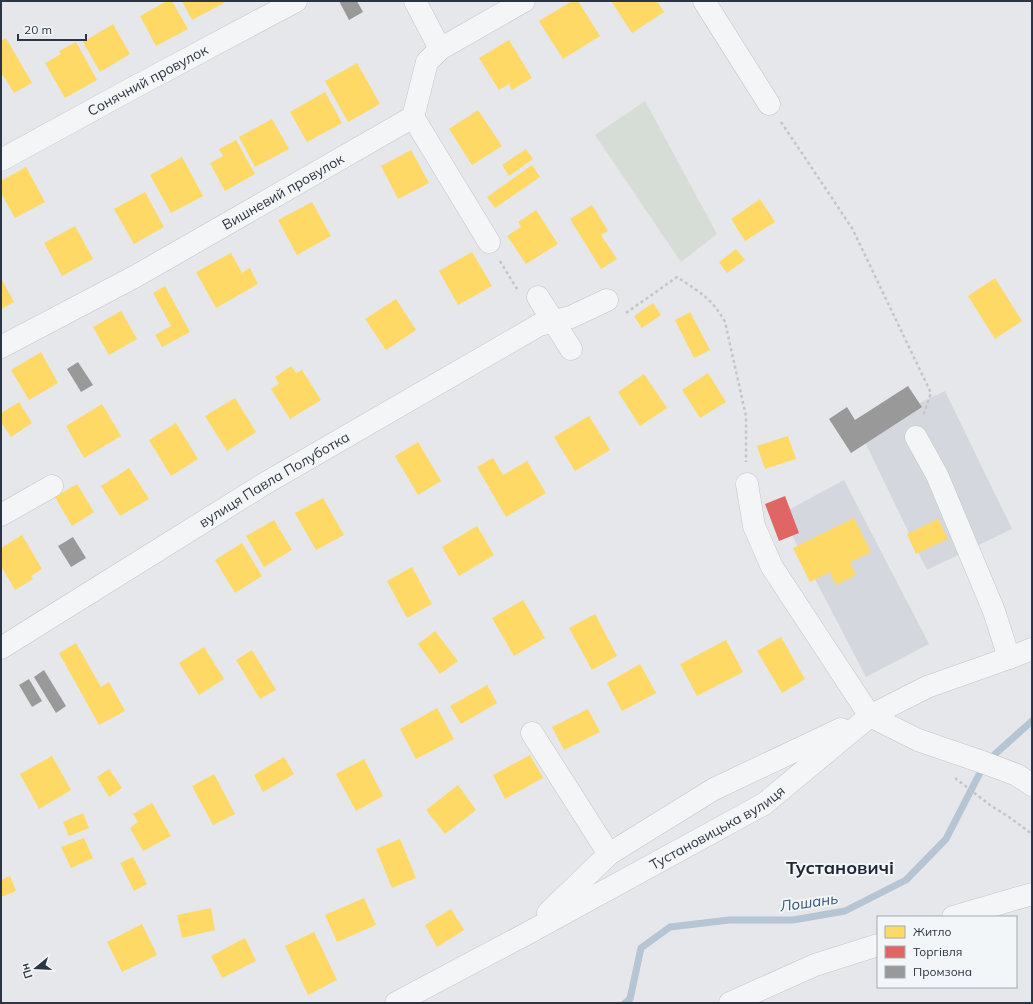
<svg xmlns="http://www.w3.org/2000/svg" width="1033" height="1004" font-family="Mulish,sans-serif">
<rect width="100%" height="100%" fill="#e5e7ea"/>
<g fill="#d4d7dd">
<path d="M 945,391 L 1012,529 L 927,570 L 860,432 Z"/>
<path d="M 844,480 L 929,644 L 866,677 L 781,514 Z"/>
</g>
<path fill="#d6ddd6" d="M 645,101 L 717,234 L 681,262 L 595,135 Z"/>
<g fill="#ffd966">
<path d="M 167,1 L 172,1 L 188,29 L 156,46 L 140,16 Z"/>
<path d="M 182,1 L 223,1 L 224,3 L 192,20 Z"/>
<path d="M 572,1 L 578,1 L 600,36 L 563,59 L 539,21 Z"/>
<path d="M 611,1 L 657,1 L 664,12 L 632,33 Z"/>
<path d="M 113,24 L 130,54 L 100,72 L 83,42 Z"/>
<path d="M 6,38 L 32,83 L 14,93 L 3,75 L 1,76 L 1,41 Z"/>
<path d="M 509,40 L 532,78 L 512,90 L 509,84 L 499,90 L 479,58 Z"/>
<path d="M 76,42 L 97,80 L 65,98 L 45,63 L 61,54 L 59,51 Z"/>
<path d="M 357,63 L 380,104 L 348,122 L 325,81 Z"/>
<path d="M 325,92 L 342,123 L 307,142 L 290,112 Z"/>
<path d="M 478,110 L 502,146 L 472,165 L 449,129 Z"/>
<path d="M 272,119 L 289,149 L 255,167 L 239,137 Z"/>
<path d="M 236,140 L 255,174 L 225,191 L 210,163 L 223,156 L 219,149 Z"/>
<path d="M 526,149 L 533,159 L 509,176 L 502,165 Z"/>
<path d="M 411,150 L 429,183 L 398,199 L 381,166 Z"/>
<path d="M 182,157 L 203,196 L 171,213 L 150,175 Z"/>
<path d="M 532,165 L 540,177 L 495,208 L 487,197 Z"/>
<path d="M 26,167 L 45,202 L 15,218 L 1,193 L 1,181 Z"/>
<path d="M 145,192 L 164,227 L 134,244 L 114,209 Z"/>
<path d="M 760,199 L 775,222 L 745,241 L 731,219 Z"/>
<path d="M 312,202 L 331,236 L 297,255 L 278,220 Z"/>
<path d="M 592,205 L 608,231 L 601,235 L 617,259 L 601,269 L 570,219 Z"/>
<path d="M 536,210 L 558,244 L 526,264 L 507,236 L 521,227 L 518,222 Z"/>
<path d="M 75,226 L 93,259 L 62,276 L 44,243 Z"/>
<path d="M 736,249 L 745,260 L 727,273 L 719,262 Z"/>
<path d="M 472,252 L 492,286 L 458,305 L 439,271 Z"/>
<path d="M 231,253 L 242,273 L 250,268 L 258,284 L 216,308 L 196,272 Z"/>
<path d="M 1,278 L 14,302 L 1,309 Z"/>
<path d="M 995,278 L 1022,321 L 995,339 L 968,296 Z"/>
<path d="M 165,286 L 190,332 L 162,347 L 155,335 L 171,326 L 153,293 Z"/>
<path d="M 396,299 L 416,330 L 386,350 L 365,319 Z"/>
<path d="M 653,303 L 661,315 L 642,328 L 634,316 Z"/>
<path d="M 121,311 L 137,339 L 109,355 L 93,327 Z"/>
<path d="M 690,312 L 710,350 L 694,358 L 675,320 Z"/>
<path d="M 41,352 L 58,383 L 29,400 L 11,370 Z"/>
<path d="M 291,366 L 296,373 L 302,370 L 321,400 L 290,419 L 271,389 L 279,384 L 275,377 Z"/>
<path d="M 708,373 L 726,402 L 700,418 L 682,390 Z"/>
<path d="M 644,374 L 667,408 L 640,426 L 618,392 Z"/>
<path d="M 235,398 L 256,432 L 227,451 L 205,416 Z"/>
<path d="M 19,402 L 32,423 L 11,437 L 1,422 L 1,413 Z"/>
<path d="M 102,404 L 121,436 L 84,458 L 66,426 Z"/>
<path d="M 589,416 L 610,450 L 575,471 L 554,437 Z"/>
<path d="M 176,423 L 198,459 L 171,476 L 149,440 Z"/>
<path d="M 788,436 L 796,459 L 765,469 L 757,446 Z"/>
<path d="M 418,442 L 441,481 L 418,495 L 395,456 Z"/>
<path d="M 493,458 L 503,475 L 527,461 L 546,493 L 506,517 L 477,467 Z"/>
<path d="M 129,468 L 149,499 L 120,516 L 101,486 Z"/>
<path d="M 77,484 L 94,512 L 72,526 L 55,497 Z"/>
<path d="M 323,498 L 344,535 L 316,550 L 295,513 Z"/>
<path d="M 854,518 L 871,552 L 850,562 L 856,575 L 836,585 L 830,572 L 810,582 L 793,548 Z"/>
<path d="M 938,519 L 948,539 L 916,554 L 907,534 Z"/>
<path d="M 274,520 L 292,550 L 264,567 L 246,536 Z"/>
<path d="M 477,526 L 494,555 L 459,576 L 442,547 Z"/>
<path d="M 22,535 L 42,569 L 31,576 L 33,579 L 15,590 L 1,566 L 1,548 Z"/>
<path d="M 242,543 L 262,576 L 235,593 L 215,560 Z"/>
<path d="M 412,567 L 432,604 L 407,618 L 387,581 Z"/>
<path d="M 523,600 L 545,638 L 514,656 L 492,618 Z"/>
<path d="M 595,614 L 617,656 L 592,670 L 569,628 Z"/>
<path d="M 435,631 L 458,661 L 440,674 L 418,644 Z"/>
<path d="M 781,637 L 805,679 L 782,693 L 757,651 Z"/>
<path d="M 726,640 L 743,672 L 697,696 L 680,664 Z"/>
<path d="M 76,643 L 101,687 L 109,682 L 125,711 L 99,725 L 59,653 Z"/>
<path d="M 204,647 L 224,679 L 199,695 L 179,663 Z"/>
<path d="M 252,650 L 276,690 L 260,699 L 236,660 Z"/>
<path d="M 640,664 L 656,693 L 622,711 L 607,683 Z"/>
<path d="M 487,685 L 497,703 L 461,724 L 450,706 Z"/>
<path d="M 437,708 L 454,739 L 416,759 L 400,729 Z"/>
<path d="M 588,709 L 600,732 L 564,750 L 552,727 Z"/>
<path d="M 530,755 L 543,778 L 505,799 L 493,775 Z"/>
<path d="M 52,756 L 71,790 L 39,809 L 20,774 Z"/>
<path d="M 284,757 L 294,774 L 263,792 L 254,775 Z"/>
<path d="M 364,759 L 383,796 L 356,811 L 336,774 Z"/>
<path d="M 109,769 L 122,788 L 109,797 L 97,777 Z"/>
<path d="M 214,774 L 235,814 L 213,825 L 192,786 Z"/>
<path d="M 458,785 L 476,810 L 445,834 L 426,810 Z"/>
<path d="M 152,803 L 171,836 L 143,851 L 130,828 L 138,822 L 133,814 Z"/>
<path d="M 83,813 L 89,828 L 69,836 L 63,822 Z"/>
<path d="M 84,838 L 93,858 L 71,868 L 61,847 Z"/>
<path d="M 400,839 L 416,878 L 392,888 L 376,849 Z"/>
<path d="M 133,857 L 147,884 L 134,891 L 120,863 Z"/>
<path d="M 10,876 L 16,891 L 1,897 L 1,880 Z"/>
<path d="M 364,898 L 376,925 L 337,942 L 325,915 Z"/>
<path d="M 211,908 L 215,930 L 182,938 L 177,915 Z"/>
<path d="M 451,909 L 464,930 L 437,947 L 425,925 Z"/>
<path d="M 142,924 L 157,955 L 122,972 L 107,942 Z"/>
<path d="M 314,932 L 337,980 L 308,995 L 285,946 Z"/>
<path d="M 245,938 L 256,961 L 222,978 L 211,956 Z"/>
</g>
<path fill="#e06666" d="M 785,496 L 799,533 L 779,541 L 765,504 Z"/>
<g fill="#999">
<path d="M 339,1 L 357,1 L 363,12 L 349,20 Z"/>
<path d="M 78,362 L 93,385 L 81,392 L 67,369 Z"/>
<path d="M 908,386 L 922,407 L 851,453 L 829,419 L 847,407 L 855,420 Z"/>
<path d="M 73,537 L 86,558 L 71,567 L 58,546 Z"/>
<path d="M 44,670 L 66,706 L 56,713 L 34,677 Z"/>
<path d="M 29,679 L 42,701 L 32,707 L 19,685 Z"/>
</g>
<g fill="none" stroke-linecap="round" stroke-linejoin="round">
<path stroke="#b5c5d3" stroke-width="7" d="M 625,1003 L 630,999 L 641,948 L 670,927 L 729,920 L 793,920 L 845,911 L 906,880 L 946,839 L 985,763 L 1032,721"/>
<defs>
<g id="minor">
<path d="M 415,1 L 440,49"/>
<path d="M 704,1 L 769,104"/>
<path d="M 413,117 L 489,242"/>
<path id="s1" d="M 1,160 L 129,90 L 296,1"/>
<path d="M 538,297 L 571,349"/>
<path id="s2" d="M 1,347 L 136,276 L 413,117 L 427,62 L 440,49 L 524,1"/>
<path d="M 916,437 L 937,475 L 994,611 L 1009,658"/>
<path d="M 747,484 L 754,526 L 772,567 L 870,716 L 918,740 L 985,763 L 1017,775 L 1032,785"/>
<path d="M 1,515 L 52,486"/>
<path id="s3" d="M 1,648 L 264,484 L 539,325 L 571,317 L 607,300"/>
<path d="M 532,733 L 609,854"/>
<path d="M 548,913 L 609,854 L 714,789 L 841,729"/>
<path d="M 953,917 L 1032,894"/>
<path id="s4" d="M 396,1003 L 528,933 L 764,804 L 870,716 L 927,687 L 1009,658 L 1032,649"/>
<path d="M 730,1003 L 815,965 L 878,945"/>
</g>
</defs>
<use href="#minor" stroke="#c3c5c8" stroke-width="23"/>
<g stroke="#c4c5c9" stroke-width="2.5" stroke-dasharray="3 3" stroke-linecap="butt">
<path d="M 781,122 L 852,228 L 931,393 L 923,416"/>
<path d="M 500,261 L 517,289"/>
<path d="M 626,313 L 677,277 C 699,292 712,298 725,322 L 746,416 L 746,462"/>
<path d="M 955,778 L 990,805 L 1009,817 L 1032,834"/>
</g>
<use href="#minor" stroke="#f4f5f6" stroke-width="22"/>
</g>
<g text-anchor="middle" dominant-baseline="central" stroke-width="4" stroke-linejoin="round" paint-order="stroke">
<g font-size="14" fill="#2c3543" stroke="#f3f6f8">
<text stroke="none"><textPath href="#s1" startOffset="167">Сонячний провулок</textPath></text>
<text stroke="none"><textPath href="#s2" startOffset="322">Вишневий провулок</textPath></text>
<text stroke="none"><textPath href="#s3" startOffset="321">вулиця Павла Полуботка</textPath></text>
<text stroke="none"><textPath href="#s4" startOffset="366">Тустановицька вулиця</textPath></text>
</g>
<g font-size="15" font-style="italic" fill="#375776" stroke="#f3f6f8">
<text transform="translate(809 902) rotate(-8)">Лошань</text>
</g>
<g font-size="18" font-weight="bold" fill="#1e2634" stroke="#f3f6f8">
<text x="840" y="867">Тустановичі</text>
</g>
</g>
<rect width="1033" height="1004" fill="none" stroke="#2c3543" stroke-width="4"/>
<rect x="877" y="916" width="140" height="72" fill="#f3f6f8" stroke="#a3a9b0"/>
<rect x="885" y="926" width="20" height="12" fill="#ffd966" stroke="#a3a9b0"/>
<text x="913" y="936" font-size="12" fill="#2c3543">Житло</text>
<rect x="885" y="946" width="20" height="12" fill="#e06666" stroke="#a3a9b0"/>
<text x="913" y="956" font-size="12" fill="#2c3543">Торгівля</text>
<rect x="885" y="966" width="20" height="12" fill="#999999" stroke="#a3a9b0"/>
<text x="913" y="976" font-size="12" fill="#2c3543">Промзона</text>
<g transform="translate(36 968) rotate(252)" stroke="#f3f6f8" stroke-width="3" paint-order="stroke">
<path d="M0-3L7 15L0 10L-7 15Z" fill="#2c3543"/>
<text y="-6" font-size="11" font-weight="bold" text-anchor="middle" fill="#2c3543">Пн</text>
</g>
<path d="M18 34v6h68v-6" fill="none" stroke="#2c3543" stroke-width="2"/>
<text x="24" y="34" font-size="12" fill="#2c3543" stroke="#f3f6f8" stroke-width="3" paint-order="stroke">20 m</text>
</svg>
